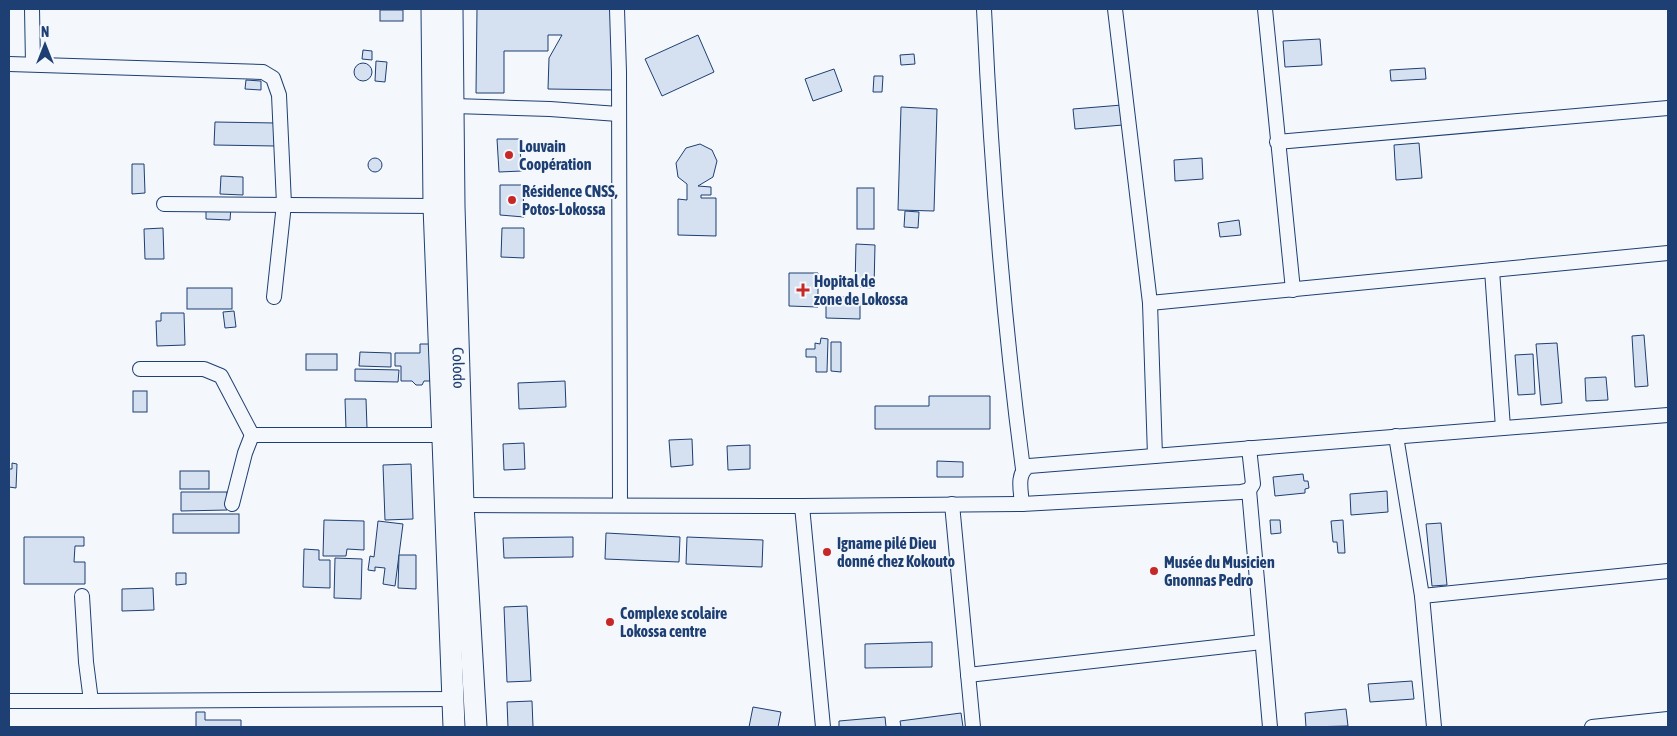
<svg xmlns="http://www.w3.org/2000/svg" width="1677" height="736" font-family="'Asap Condensed',sans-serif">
<rect width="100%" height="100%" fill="#f4f7fb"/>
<g fill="#d5e0f0" stroke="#1d3f73">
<path d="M 477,9 L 615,9 L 614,90 L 548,89 L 549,58 L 562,35 L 548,35 L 548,51 L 504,51 L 504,93 L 476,93 Z"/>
<rect x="380" y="10" width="23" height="11"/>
<path d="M 698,35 L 714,72 L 662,96 L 645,59 Z"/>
<path d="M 1320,39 L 1322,65 L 1285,67 L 1283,41 Z"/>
<path d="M 363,50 L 372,51 L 372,60 L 362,59 Z"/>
<path d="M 914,54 L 915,64 L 901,65 L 900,55 Z"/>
<path d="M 376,61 L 387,62 L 385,82 L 375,81 Z"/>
<circle cx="363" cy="72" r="9"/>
<path d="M 1425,68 L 1426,79 L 1391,81 L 1390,70 Z"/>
<path d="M 834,69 L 842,91 L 813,101 L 805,79 Z"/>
<path d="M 874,76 L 883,76 L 882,92 L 873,92 Z"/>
<path d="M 246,80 L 261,81 L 261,90 L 245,89 Z"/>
<path d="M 1122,105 L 1123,125 L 1075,129 L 1073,109 Z"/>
<path d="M 901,107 L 937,109 L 934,211 L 898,210 Z"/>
<path d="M 215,122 L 276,123 L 275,146 L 214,145 Z"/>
<path d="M 497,139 L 519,139 L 522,171 L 499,172 Z"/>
<path d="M 1419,143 L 1422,178 L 1396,180 L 1394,145 Z"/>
<path d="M 700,144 L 712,150 L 717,161 L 713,177 L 698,186 L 711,187 L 711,195 L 701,195 L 701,198 L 716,198 L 716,236 L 678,235 L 678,199 L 687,200 L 687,184 L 678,177 L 676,163 L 686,148 Z"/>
<circle cx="375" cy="165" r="7"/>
<path d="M 1202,158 L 1203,179 L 1175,181 L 1174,160 Z"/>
<path d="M 132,164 L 144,164 L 145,193 L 132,194 Z"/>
<path d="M 221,176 L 243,177 L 243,195 L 220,194 Z"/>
<path d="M 500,185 L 523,185 L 524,217 L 500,215 Z"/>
<rect x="857" y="188" width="17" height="41"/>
<path d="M 206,206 L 231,207 L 230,220 L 206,219 Z"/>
<path d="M 905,211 L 919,212 L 918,228 L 904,227 Z"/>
<path d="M 1239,220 L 1241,235 L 1220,237 L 1218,223 Z"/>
<path d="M 163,228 L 164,259 L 145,259 L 144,229 Z"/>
<path d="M 502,228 L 524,228 L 524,258 L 501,257 Z"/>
<path d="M 856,244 L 875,245 L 874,288 L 855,287 Z"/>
<path d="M 789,273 L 818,273 L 818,307 L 789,306 Z"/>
<rect x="187" y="288" width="45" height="21"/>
<path d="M 826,297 L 860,297 L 860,319 L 826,318 Z"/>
<path d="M 234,311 L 236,327 L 225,328 L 223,312 Z"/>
<path d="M 161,313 L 184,313 L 185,345 L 157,346 L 156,321 L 161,321 Z"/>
<path d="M 1644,335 L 1648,386 L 1635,387 L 1632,336 Z"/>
<path d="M 821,338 L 828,339 L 827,372 L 816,372 L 816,357 L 806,357 L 806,349 L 815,349 L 815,343 L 820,344 Z"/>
<path d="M 831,342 L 841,342 L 841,372 L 831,371 Z"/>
<path d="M 1557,343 L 1562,403 L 1541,405 L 1536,344 Z"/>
<path d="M 420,344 L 430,344 L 430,381 L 424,381 L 422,385 L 416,385 L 412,381 L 401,381 L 401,366 L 395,366 L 395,353 L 420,353 Z"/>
<path d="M 360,352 L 391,353 L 391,367 L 359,366 Z"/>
<rect x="306" y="354" width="31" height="16"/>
<path d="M 1533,354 L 1535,394 L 1518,395 L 1515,355 Z"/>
<path d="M 355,369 L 399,370 L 398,382 L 355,381 Z"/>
<path d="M 1606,377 L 1608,400 L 1586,401 L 1585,378 Z"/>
<path d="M 565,381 L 566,407 L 519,409 L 518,383 Z"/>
<rect x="133" y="391" width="14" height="21"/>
<path d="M 929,396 L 990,396 L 990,429 L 875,429 L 875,406 L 929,406 Z"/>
<path d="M 345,399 L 366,399 L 367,428 L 346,429 Z"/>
<path d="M 692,439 L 693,465 L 671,467 L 669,440 Z"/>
<path d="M 524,443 L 525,469 L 504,470 L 503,444 Z"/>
<path d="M 750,445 L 750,469 L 728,470 L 727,446 Z"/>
<path d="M 937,461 L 963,462 L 963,477 L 937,477 Z"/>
<path d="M 12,463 L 17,464 L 16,488 L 9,487 L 9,469 L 12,469 Z"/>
<path d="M 411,464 L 413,519 L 385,520 L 383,465 Z"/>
<rect x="180" y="471" width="29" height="18"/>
<path d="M 1303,474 L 1304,481 L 1308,481 L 1309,488 L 1305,489 L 1305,493 L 1275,496 L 1273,477 Z"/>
<path d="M 1387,491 L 1388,512 L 1351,515 L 1350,494 Z"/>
<path d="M 181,492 L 227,492 L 227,510 L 181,511 Z"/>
<rect x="173" y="514" width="66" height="19"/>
<path d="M 324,520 L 364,521 L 364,550 L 347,549 L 346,556 L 323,556 Z"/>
<path d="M 1270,520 L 1280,520 L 1281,533 L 1271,534 Z"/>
<path d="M 1343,520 L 1345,553 L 1338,553 L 1337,542 L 1333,542 L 1331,521 Z"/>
<path d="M 378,521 L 403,524 L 395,586 L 383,584 L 385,568 L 375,567 L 375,571 L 368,570 L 370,556 L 374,557 Z"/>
<path d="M 1441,523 L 1447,585 L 1432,586 L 1426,524 Z"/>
<path d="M 606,533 L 680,537 L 679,562 L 605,559 Z"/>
<path d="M 24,537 L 84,537 L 84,546 L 75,546 L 74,562 L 85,562 L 85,584 L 24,584 Z"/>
<path d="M 573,537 L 573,557 L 504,558 L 503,538 Z"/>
<path d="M 687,537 L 763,540 L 762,567 L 686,564 Z"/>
<path d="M 304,549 L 319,550 L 319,560 L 330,560 L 330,588 L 303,587 Z"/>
<path d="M 399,555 L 416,555 L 416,589 L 398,588 Z"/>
<path d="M 335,558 L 362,559 L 361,599 L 334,598 Z"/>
<path d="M 176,573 L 186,573 L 186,584 L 176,585 Z"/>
<path d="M 153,588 L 154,610 L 122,611 L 122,589 Z"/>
<path d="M 527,606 L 531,681 L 507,682 L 504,607 Z"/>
<path d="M 932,642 L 932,667 L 865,668 L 865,644 Z"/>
<path d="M 1412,681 L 1414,699 L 1370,702 L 1368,684 Z"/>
<path d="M 532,701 L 533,727 L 508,727 L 507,702 Z"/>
<path d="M 753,707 L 781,712 L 778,727 L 749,727 Z"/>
<path d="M 1346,709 L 1348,726 L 1306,727 L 1305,713 Z"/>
<path d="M 196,712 L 205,712 L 205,720 L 241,720 L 241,727 L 196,727 Z"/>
<path d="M 961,713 L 963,727 L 901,727 L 900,721 Z"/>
<path d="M 885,717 L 886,727 L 839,727 L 839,721 Z"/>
</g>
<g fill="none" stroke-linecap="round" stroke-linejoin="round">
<defs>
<g id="street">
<path d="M 32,9 L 33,64"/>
<path d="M 617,9 L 619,72 L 620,505"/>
<path d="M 984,9 C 991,163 1003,317 1023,469"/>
<path d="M 1115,9 L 1150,303 L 1155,456"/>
<path d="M 1265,9 L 1293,290"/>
<path d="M 9,64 L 263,72 L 273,78 L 279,95 L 284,204 L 274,297"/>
<path d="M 454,106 L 550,109 L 618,114"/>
<path d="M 1277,142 L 1668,108"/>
<path d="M 164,204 L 434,206"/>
<path d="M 1492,270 L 1503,428"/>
<path d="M 1150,303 L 1668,253"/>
<path d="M 140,369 L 204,369 L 221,376 L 252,435"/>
<path d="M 1396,436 L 1422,596 L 1434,727"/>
<path d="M 1249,490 L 1270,727"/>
<path d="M 232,504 L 245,453 L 252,435 L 441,435"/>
<path d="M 952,504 L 973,727"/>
<path d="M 1022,504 C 1021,491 1016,473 1029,466 L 1668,415"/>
<path d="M 463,505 L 802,506 L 1022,504 L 1241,492 L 1249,490 L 1253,484 L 1249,448"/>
<path d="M 802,506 L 823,727"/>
<path d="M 1422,596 L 1668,571"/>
<path d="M 968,675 L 1262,642"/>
<path d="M 9,701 L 91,701 L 86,662 L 82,596"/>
<path d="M 91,701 L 452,699"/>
<path d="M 1592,727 L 1668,719"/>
</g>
<g id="primary">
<path d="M 432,9 L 434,206 L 454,727"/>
<path id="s1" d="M 452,9 L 454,206 L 463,505 L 476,727"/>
</g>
</defs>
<use href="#street" stroke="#1d3f73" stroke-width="16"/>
<use href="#primary" stroke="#1d3f73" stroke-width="23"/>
<use href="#street" stroke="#f4f7fb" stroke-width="14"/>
<use href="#primary" stroke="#f4f7fb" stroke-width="21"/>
</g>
<g fill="#c62828" stroke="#f4f7fb" stroke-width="2">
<circle cx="509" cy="155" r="5"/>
<circle cx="512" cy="200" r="5"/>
<path d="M800.5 282.5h5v5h5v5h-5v5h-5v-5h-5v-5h5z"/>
<circle cx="827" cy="552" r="5"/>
<circle cx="1154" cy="571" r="5"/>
<circle cx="610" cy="622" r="5"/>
</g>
<g text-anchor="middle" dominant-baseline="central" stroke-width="4" stroke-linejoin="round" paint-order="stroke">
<g font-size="16" font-weight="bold" fill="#1d3f73" stroke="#f4f7fb" text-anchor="start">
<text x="519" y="146">Louvain<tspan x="519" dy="18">Coopération</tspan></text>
<text x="522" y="191">Résidence CNSS,<tspan x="522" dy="18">Potos-Lokossa</tspan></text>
<text x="814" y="281">Hopital de<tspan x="814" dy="18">zone de Lokossa</tspan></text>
<text x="837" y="543">Igname pilé Dieu<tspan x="837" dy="18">donné chez Kokouto</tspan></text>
<text x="1164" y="562">Musée du Musicien<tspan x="1164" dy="18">Gnonnas Pedro</tspan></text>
<text x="620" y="613">Complexe scolaire<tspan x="620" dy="18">Lokossa centre</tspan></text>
</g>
<g font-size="16" fill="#1d3f73" stroke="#f4f7fb">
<text stroke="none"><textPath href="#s1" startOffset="359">Colodo</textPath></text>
</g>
</g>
<rect width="1677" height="736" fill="none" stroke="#1d3f73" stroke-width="20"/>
<g transform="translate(45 45)" stroke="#f4f7fb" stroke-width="4" paint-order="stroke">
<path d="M0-4L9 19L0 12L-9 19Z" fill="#1d3f73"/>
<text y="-8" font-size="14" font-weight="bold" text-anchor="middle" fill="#1d3f73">N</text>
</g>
</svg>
